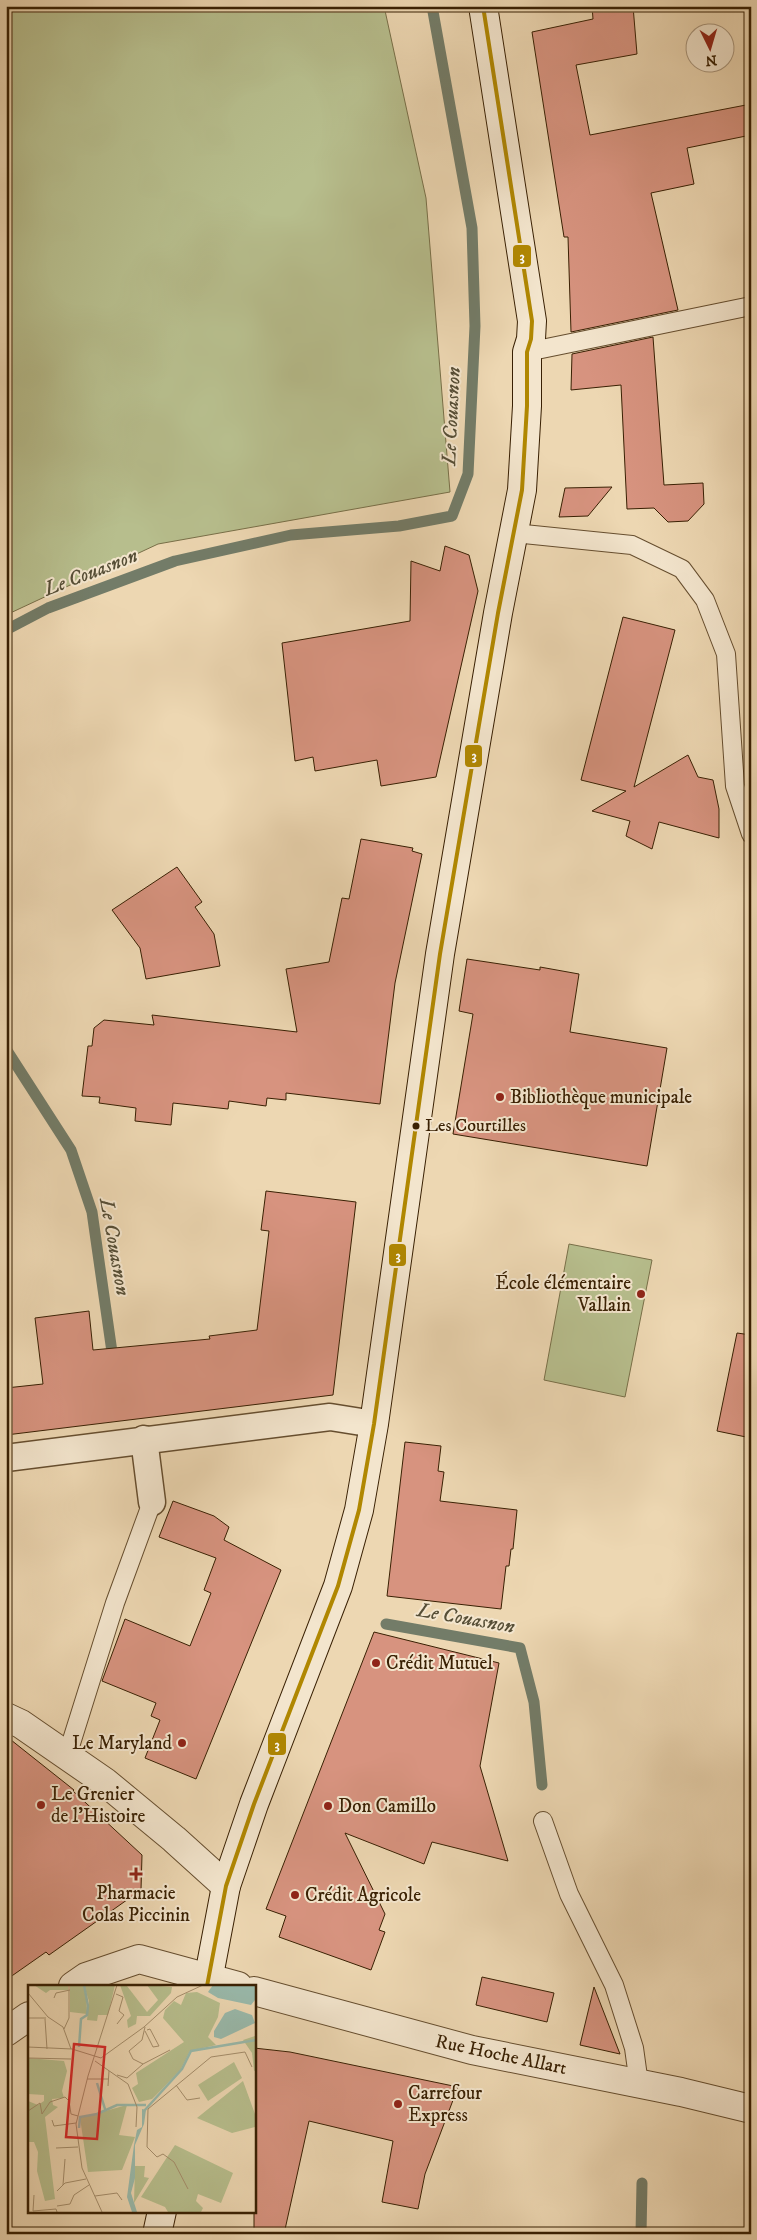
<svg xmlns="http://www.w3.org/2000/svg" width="757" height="2240" font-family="'IM FELL DW Pica',serif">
<rect width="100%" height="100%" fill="#edd7b2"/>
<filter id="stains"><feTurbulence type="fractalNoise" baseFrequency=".004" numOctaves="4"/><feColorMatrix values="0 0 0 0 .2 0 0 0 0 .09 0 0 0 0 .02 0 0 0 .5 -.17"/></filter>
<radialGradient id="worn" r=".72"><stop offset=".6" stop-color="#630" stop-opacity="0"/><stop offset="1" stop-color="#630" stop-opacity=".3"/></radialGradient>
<g fill="#b7be8d" stroke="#786f48">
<path d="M 6,6 L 384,6 L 426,198 L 450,492 L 158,544 L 6,615 Z"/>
<path d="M 569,1244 L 652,1260 L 625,1397 L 544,1380 Z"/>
</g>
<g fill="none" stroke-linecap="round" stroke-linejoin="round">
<g stroke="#737c68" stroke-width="11">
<path d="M 6,630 L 48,608 L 175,561 L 291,535 L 399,526 L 452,516 L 468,474 L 475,326 L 472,228 L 432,6"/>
<path d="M 6,1049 L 71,1150 L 92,1212 L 112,1352"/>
<path d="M 386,1624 L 520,1648 L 534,1702 L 542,1785"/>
<path d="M 641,2234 L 642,2183"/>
</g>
</g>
<g fill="#d7937f" stroke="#392003">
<path d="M 592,6 L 633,6 L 637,54 L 576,65 L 590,135 L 746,105 L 751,135 L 687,148 L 694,184 L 651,193 L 678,310 L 571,332 L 568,237 L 564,237 L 532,32 L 593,19 Z"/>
<path d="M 653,337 L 664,485 L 703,483 L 704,504 L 688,521 L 668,522 L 654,508 L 627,509 L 621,385 L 571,390 L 572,354 Z"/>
<path d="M 612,487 L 588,516 L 559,517 L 565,488 Z"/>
<path d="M 445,546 L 469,555 L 478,591 L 436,777 L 381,786 L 377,760 L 315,771 L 313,757 L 295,761 L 282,643 L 410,621 L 411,561 L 440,571 Z"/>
<path d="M 623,617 L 675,630 L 634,787 L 688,755 L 698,777 L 713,780 L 719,809 L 719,838 L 659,822 L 652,849 L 626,836 L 630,821 L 592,811 L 626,791 L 581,780 Z"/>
<path d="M 361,839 L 413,848 L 412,851 L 422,854 L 395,983 L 380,1104 L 286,1093 L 286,1100 L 267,1098 L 266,1106 L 229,1101 L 228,1109 L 173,1103 L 171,1125 L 135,1121 L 136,1108 L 99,1103 L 100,1097 L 82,1096 L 88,1046 L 92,1046 L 94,1028 L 104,1020 L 154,1025 L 152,1015 L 297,1032 L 286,969 L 329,962 L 342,898 L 349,899 Z"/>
<path d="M 177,867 L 202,902 L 195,907 L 214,934 L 220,966 L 146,979 L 140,948 L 112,910 Z"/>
<path d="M 467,959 L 540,970 L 540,967 L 579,974 L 570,1032 L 667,1048 L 647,1166 L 453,1134 L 473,1014 L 459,1011 Z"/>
<path d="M 266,1191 L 356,1202 L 333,1395 L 6,1435 L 6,1388 L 43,1384 L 35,1318 L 89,1311 L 93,1350 L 210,1339 L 209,1336 L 257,1330 L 269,1231 L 261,1230 Z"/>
<path d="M 737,1333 L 751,1335 L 751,1438 L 717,1431 Z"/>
<path d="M 405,1442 L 441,1446 L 438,1471 L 444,1472 L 440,1501 L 517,1510 L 513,1549 L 511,1549 L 509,1566 L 506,1566 L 501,1609 L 387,1596 Z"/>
<path d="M 173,1501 L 214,1516 L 229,1527 L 224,1540 L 281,1570 L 196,1779 L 145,1758 L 160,1720 L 151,1716 L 156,1703 L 102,1681 L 125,1619 L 190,1646 L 211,1593 L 204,1590 L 216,1558 L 159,1537 Z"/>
<path d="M 374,1632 L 499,1663 L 480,1766 L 508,1861 L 432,1842 L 424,1864 L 345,1833 L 385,1914 L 379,1930 L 385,1932 L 371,1970 L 279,1937 L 286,1916 L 266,1909 Z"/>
<path d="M 6,1736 L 74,1790 L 73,1791 L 142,1855 L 141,1890 L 49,1955 L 46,1952 L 6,1980 Z"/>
<path d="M 482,1977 L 554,1993 L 547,2022 L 476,2005 Z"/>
<path d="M 594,1987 L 620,2054 L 580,2045 Z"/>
<path d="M 254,2048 L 290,2052 L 458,2087 L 425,2174 L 418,2209 L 382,2202 L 393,2141 L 309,2121 L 284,2234 L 254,2234 Z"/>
</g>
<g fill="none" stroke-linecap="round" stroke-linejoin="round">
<defs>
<g id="service">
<path d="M 527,352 L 751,306"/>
<path d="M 514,533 L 632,545 L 682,569 L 705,600 L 726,654 L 735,786 L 751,834"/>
<path d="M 67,1756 L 115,1603 L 152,1502"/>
<path d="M 543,1821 L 569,1894 L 614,1985 L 634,2048 L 639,2084"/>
</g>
<g id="pedestrian">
<path d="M 144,1439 L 152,1502"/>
<path d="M 6,1458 L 330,1417 L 374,1424"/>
</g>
<g id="tertiary">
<path d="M 6,1717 L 21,1724 L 105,1782 L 174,1839 L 226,1886"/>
<path d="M 73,1986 L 86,1977 L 139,1959 L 238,1986"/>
<path d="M 254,1991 L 472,2050 L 681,2092 L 751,2109"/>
<path d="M 6,2032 L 29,2016"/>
</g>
<g id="secondary">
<path d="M 207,1986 L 226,1886 L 254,1804 L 338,1586 L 359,1510 L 374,1424 L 440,954 L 498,613 L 522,490 L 527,406 L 527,352 L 531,339 L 532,321 L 483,6"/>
<path d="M 157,2234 L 162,2211"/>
</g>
</defs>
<use href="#service" stroke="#664e2f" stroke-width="20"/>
<use href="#pedestrian" stroke="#664e2f" stroke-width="29"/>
<use href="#tertiary" stroke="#664e2f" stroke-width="30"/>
<use href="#secondary" stroke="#392003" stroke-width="30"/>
<use href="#service" stroke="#f3e5cd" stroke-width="18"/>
<use href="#pedestrian" stroke="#f3e5cd" stroke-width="26"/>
<use href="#tertiary" stroke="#f3e5cd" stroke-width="28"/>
<use href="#secondary" stroke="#f3e5cd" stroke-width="28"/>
<defs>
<path id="bus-1" d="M 207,1986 L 226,1886 L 254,1804 L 338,1586 L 359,1510 L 374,1424 L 440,954 L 498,613 L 522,490 L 527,406 L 527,352 L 531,339 L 532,321 L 483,6"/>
</defs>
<use href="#bus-1" stroke="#f3e5cd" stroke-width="8"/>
<use href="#bus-1" stroke="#b08701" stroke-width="4"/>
</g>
<g fill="#8f2418" stroke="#f3e5cd" stroke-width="2">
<circle cx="500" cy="1097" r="5"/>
<circle cx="641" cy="1294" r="5"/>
<circle cx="376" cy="1663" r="5"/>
<circle cx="182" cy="1743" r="5"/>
<circle cx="41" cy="1805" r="5"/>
<circle cx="328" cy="1806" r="5"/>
<path d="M133.5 1866.5h5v5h5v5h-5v5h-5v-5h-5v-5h5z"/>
<circle cx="295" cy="1895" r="5"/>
<circle cx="398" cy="2104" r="5"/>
</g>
<circle fill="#392003" stroke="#f3e5cd" stroke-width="2" cx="416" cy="1126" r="4.5"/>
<g text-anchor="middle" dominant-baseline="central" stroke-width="4" stroke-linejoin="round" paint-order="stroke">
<g font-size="18" fill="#392003" stroke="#f3e5cd" text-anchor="start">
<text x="425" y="1126">Les Courtilles</text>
</g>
<g font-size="19" fill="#392003" stroke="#f3e5cd" text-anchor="start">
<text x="510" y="1097">Bibliothèque municipale</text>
<text x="631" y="1283" text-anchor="end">École élémentaire<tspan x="631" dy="22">Vallain</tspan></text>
<text x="386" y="1663">Crédit Mutuel</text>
<text x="172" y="1743" text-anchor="end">Le Maryland</text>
<text x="51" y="1794">Le Grenier<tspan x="51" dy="22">de l'Histoire</tspan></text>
<text x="338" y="1806">Don Camillo</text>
<text x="136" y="1893" text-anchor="middle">Pharmacie<tspan x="136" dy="22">Colas Piccinin</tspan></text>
<text x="305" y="1895">Crédit Agricole</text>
<text x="408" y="2093">Carrefour<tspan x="408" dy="22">Express</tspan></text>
</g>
<g font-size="19" fill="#392003" stroke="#f3e5cd">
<text transform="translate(501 2055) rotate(12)">Rue Hoche Allart</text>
</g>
<g font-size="20" font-style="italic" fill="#564e36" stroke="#f3e5cd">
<text transform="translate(452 416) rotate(-87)">Le Couasnon</text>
<text transform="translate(91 573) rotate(-21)">Le Couasnon</text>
<text transform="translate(114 1247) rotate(80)">Le Couasnon</text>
<text transform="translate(466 1619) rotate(10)">Le Couasnon</text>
</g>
</g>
<g transform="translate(28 1985)">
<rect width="228" height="228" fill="#edd7b2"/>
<path d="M 6,0 L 40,0 L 40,5 L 22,5 L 18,8 ZM 42,0 L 87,0 L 80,30 L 70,30 L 69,36 L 59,35 L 61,16 L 58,7 L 59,29 L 42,27 ZM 92,0 L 99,1 L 119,27 L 130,15 L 119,0 L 144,2 L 143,8 L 122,31 L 109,31 L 108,39 L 100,43 L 99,35 L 103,31 ZM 169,7 L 192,18 L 190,32 L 180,52 L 188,60 L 162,66 L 153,84 L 135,103 L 124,114 L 111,117 L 104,103 L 110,99 L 108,88 L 156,57 L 135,33 L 137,25 L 146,16 L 153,20 L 158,8 ZM 227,51 L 228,85 L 226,86 L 224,68 L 215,55 ZM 0,73 L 36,76 L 39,86 L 34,106 L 36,113 L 24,114 L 25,120 L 30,122 L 17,132 L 27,214 L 17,216 L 9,186 L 10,167 L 6,157 L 0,157 L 0,116 L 10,120 L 16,116 L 16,110 L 0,109 ZM 206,77 L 214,93 L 180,116 L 170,100 ZM 215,96 L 227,129 L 227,142 L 204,148 L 169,133 ZM 99,120 L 91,150 L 107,152 L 94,185 L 60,187 L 52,133 ZM 147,160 L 205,188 L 193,218 L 170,209 L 168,216 L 175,223 L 173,227 L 140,227 L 137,222 L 113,212 ZM 107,181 L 117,181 L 116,192 L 121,193 L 106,218 Z" fill="#b7be8d"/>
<path d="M 185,0 L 227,0 L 227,15 L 223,20 L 190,13 L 180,7 ZM 207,24 L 224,30 L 227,38 L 193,54 L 186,52 L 186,46 L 197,28 ZM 114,124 L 118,125 L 116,139 L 107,160 L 107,193 L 103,208 L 109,227 L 104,227 L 99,212 L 106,160 L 109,145 L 114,142 Z" fill="#99baac"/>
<path fill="none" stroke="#99baac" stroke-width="2.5" d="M 51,62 L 53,34 L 59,30 L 60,21 L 56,0M 69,98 L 77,124M 116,126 L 154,84 L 163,66 L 228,55M 51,143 L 52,132 L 69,129 L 89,120 L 118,120"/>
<path fill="none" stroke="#a58e6c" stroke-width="1" d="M 0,8 L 20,32 L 35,42 L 43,64M 88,9 L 95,12 L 91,26 L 96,30 L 89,39M 26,13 L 28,8 L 42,5M 0,33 L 18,33M 17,34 L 19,64M 36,44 L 41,33 L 41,0M 117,46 L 125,62 L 131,61 L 122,44 L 119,45M 0,62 L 44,64 L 73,73 L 116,42 L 149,12 L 175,0M 0,73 L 43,74M 67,76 L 100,99 L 109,122 L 108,142M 115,79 L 105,74 L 101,66 L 114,55 L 117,42M 89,90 L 99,93 L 115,79 L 142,65M 59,94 L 80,94M 148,100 L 159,115 L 172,113M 80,101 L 81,86M 0,126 L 12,118 L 14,129 L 22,117 L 37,112 L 41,116 L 43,129 L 50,131M 24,135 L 26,141 L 48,138M 28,163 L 50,162M 35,200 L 37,174M 160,204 L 146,177 L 135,169 L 129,172 L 119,162 L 120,124 L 183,72 L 217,67 L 224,82M 29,206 L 37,198 L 58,194M 67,211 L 89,208 L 94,215M 29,221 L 42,219 L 46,210 L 61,200M 5,226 L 28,224 L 29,227M 5,226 L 6,210M 74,227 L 54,183 L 48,139 L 60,91 L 89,0"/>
<path fill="#d62828" fill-opacity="0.15" stroke="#d62828" stroke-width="2.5" d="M 46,59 L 77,62 L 69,154 L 38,152 Z"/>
<rect width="228" height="228" fill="none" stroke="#392003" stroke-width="2.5"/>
</g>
<g stroke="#f3e5cd" stroke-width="2">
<rect x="512" y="244" width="20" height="24" rx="5" fill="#b08701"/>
<rect x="464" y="744" width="19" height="24" rx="5" fill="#b08701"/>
<rect x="388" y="1243" width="19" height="24" rx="5" fill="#b08701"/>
<rect x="267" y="1732" width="20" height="24" rx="5" fill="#b08701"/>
</g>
<g font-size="14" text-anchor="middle" font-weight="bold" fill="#fff">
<text x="522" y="261">3</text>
<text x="474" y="760">3</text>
<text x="398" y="1260">3</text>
<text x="277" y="1749">3</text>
</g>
<rect width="757" height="2240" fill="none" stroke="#edd7b2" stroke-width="25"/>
<rect x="8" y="8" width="742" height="2225" fill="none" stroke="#392003" stroke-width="2.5"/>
<rect x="12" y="12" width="732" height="2215" fill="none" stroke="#392003"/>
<g transform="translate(710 48) rotate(175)"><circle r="24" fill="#f3e5cd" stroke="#a9967c"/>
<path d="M0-4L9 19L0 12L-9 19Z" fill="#8f2418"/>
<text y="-8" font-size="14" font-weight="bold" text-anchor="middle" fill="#392003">N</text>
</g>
<rect width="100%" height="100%" filter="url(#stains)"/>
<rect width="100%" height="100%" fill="url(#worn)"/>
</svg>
